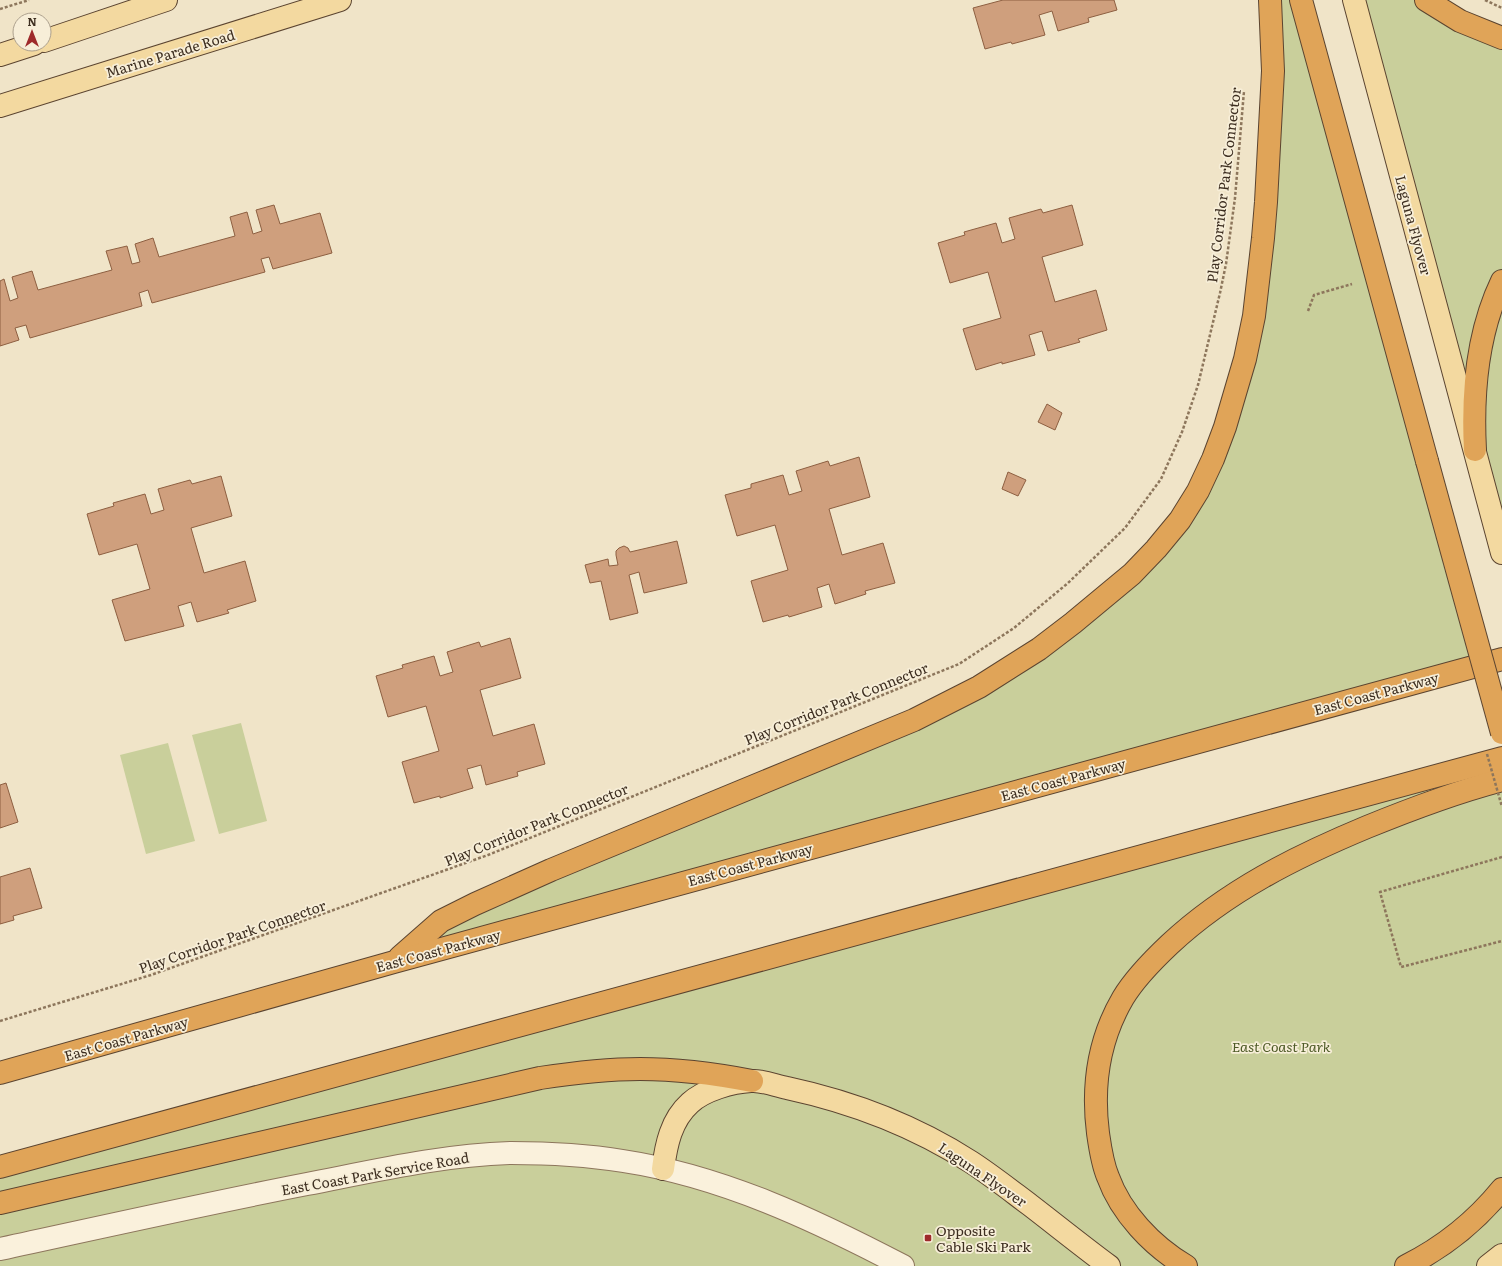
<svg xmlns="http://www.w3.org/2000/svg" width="1502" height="1266" font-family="Literata,serif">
<rect width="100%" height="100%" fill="#f0e4c8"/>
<g fill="#c9cf9b">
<path d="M 1271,0 L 1300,0 L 1486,663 L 397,960 L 441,922 L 1009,669 L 1180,520 L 1245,359 Z"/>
<path d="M 1354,0 L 1425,0 L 1502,39 L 1502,552 Z"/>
<path d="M 241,723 L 267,821 L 219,834 L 192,735 Z"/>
<path d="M 168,743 L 195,841 L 146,854 L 120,755 Z"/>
<path d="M 1502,756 L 1502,1266 L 0,1266 L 0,1167 Z"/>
</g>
<g fill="#cf9f7d" stroke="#8d5f41">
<path d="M 1003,0 L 1114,0 L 1117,10 L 1088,18 L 1089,22 L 1058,31 L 1052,11 L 1039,15 L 1045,35 L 1012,44 L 1011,42 L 985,49 L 973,8 Z"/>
<path d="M 274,205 L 280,224 L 320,213 L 332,253 L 273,269 L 269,257 L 261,259 L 265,272 L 152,303 L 148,290 L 139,293 L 142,306 L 30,338 L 26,325 L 15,328 L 19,340 L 0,346 L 0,281 L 4,279 L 10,301 L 18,298 L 12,277 L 32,271 L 38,290 L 112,270 L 106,251 L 127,246 L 132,264 L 140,262 L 135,244 L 153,238 L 159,257 L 235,236 L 230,217 L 247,212 L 253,234 L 262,231 L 256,210 Z"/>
<path d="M 1072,205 L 1083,245 L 1042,257 L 1055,302 L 1096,290 L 1107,330 L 1078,339 L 1080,342 L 1048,351 L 1042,331 L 1029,335 L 1035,355 L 1002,364 L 1002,362 L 976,370 L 963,329 L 1001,318 L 988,272 L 950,283 L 938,243 L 965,235 L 964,232 L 996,223 L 1002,243 L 1015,239 L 1009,218 L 1041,209 L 1043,213 Z"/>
<path d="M 1047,404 L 1062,413 L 1055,430 L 1038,422 Z"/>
<path d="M 859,457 L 870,497 L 829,509 L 842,555 L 883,543 L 895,583 L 865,591 L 866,594 L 835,604 L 829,584 L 817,588 L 822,607 L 789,617 L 788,615 L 763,622 L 751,581 L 788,570 L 775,525 L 737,536 L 725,495 L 751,488 L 751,484 L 783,475 L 789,495 L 802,491 L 796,471 L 828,461 L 830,466 Z"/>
<path d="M 1008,472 L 1026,480 L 1018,496 L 1002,489 Z"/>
<path d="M 221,476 L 232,516 L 191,528 L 204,573 L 245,561 L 256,601 L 227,610 L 229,613 L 197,622 L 191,602 L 178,606 L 184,626 L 125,641 L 112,600 L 150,589 L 137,544 L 99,555 L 87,514 L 114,506 L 113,503 L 145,494 L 151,514 L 164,510 L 158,489 L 190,480 L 192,484 Z"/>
<path d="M 677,541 L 687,583 L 644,593 L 639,572 L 629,575 L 638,613 L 610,620 L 601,581 L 590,583 L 585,565 L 608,559 L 609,566 L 618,565 L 616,555 L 616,551 L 619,548 L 624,546 L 628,548 L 630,552 Z"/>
<path d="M 510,638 L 521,678 L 480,690 L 493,736 L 534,724 L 545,764 L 517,772 L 518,776 L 486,785 L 481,765 L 467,769 L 473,788 L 440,798 L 440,796 L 414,803 L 402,762 L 439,751 L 426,706 L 388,717 L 376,676 L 403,668 L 402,665 L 434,656 L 440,676 L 453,672 L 447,652 L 479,642 L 481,647 Z"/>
<path d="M 6,783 L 18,822 L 0,828 L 0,785 Z"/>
<path d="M 30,868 L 42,908 L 13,916 L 14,920 L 0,924 L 0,877 Z"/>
</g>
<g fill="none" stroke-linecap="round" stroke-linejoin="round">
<defs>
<path id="minor" d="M 0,1249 C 102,1227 204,1204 307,1184 C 374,1171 442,1155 511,1153 C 548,1153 586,1155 623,1161 C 722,1176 815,1220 903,1266"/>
<g id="primary">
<path d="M 1354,0 L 1502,553"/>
<path d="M 44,41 L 166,0"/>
<path d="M 0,55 L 34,44"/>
<path d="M 0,106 L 340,0"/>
<path d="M 663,1169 C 666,1145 671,1120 690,1103 C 704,1090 732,1082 751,1081 C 762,1080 776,1086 787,1088 C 852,1102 915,1126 971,1162 C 991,1175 1010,1190 1030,1205 C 1056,1225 1082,1246 1109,1266"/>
<path d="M 1488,1266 L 1502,1255"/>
</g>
<g id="motorway">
<path d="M 1301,0 L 1427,461"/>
<path d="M 1426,0 L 1460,21 L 1502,38"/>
<path d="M 1475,450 C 1472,393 1477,333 1502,281"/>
<path d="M 400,957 L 441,921 L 475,904 L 551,870 L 914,720 L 979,687 L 1039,649 L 1073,623 L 1132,574 L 1156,549 L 1180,520 L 1198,491 L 1213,459 L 1225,427 L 1245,359 L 1254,316 L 1263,238 L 1266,202 L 1273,71 L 1270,0"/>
<path d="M 0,1073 L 394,962 L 1502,659"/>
<path d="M 0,1167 L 1502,758"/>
<path d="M 0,1203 L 540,1078 C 573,1073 606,1069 640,1069 C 678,1069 716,1074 752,1081"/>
<path d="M 1186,1266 C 1152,1246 1121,1213 1108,1177 C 1102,1163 1100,1147 1098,1133 C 1092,1086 1099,1039 1123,998 C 1135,978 1153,960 1170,944 C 1227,891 1295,857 1367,827 C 1411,809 1456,792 1502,780"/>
<path d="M 1406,1266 C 1444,1247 1476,1221 1502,1189"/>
</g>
</defs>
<use href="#minor" stroke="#8d765c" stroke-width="24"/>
<use href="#primary" stroke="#5b4430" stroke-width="24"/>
<use href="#motorway" stroke="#5b4430" stroke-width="24"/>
<g stroke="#8d765c" stroke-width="2.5" stroke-dasharray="3 2" stroke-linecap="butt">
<path d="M 1485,0 L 1502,8"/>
<path d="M 0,9 L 29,0"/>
<path d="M 1308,311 L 1314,295 L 1352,284"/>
<path d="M 1502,857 L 1380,892 L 1401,967 L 1502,941"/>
<path d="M 0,1021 L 151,975 L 488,855 L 959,664 L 1014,628 L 1068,583 L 1125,528 L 1161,479 L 1182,432 L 1198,385 L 1220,293 L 1226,264 L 1235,198 L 1244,91"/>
</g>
<use href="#minor" stroke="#faf1dc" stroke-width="22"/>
<use href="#primary" stroke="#f3d9a0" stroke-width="22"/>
<use href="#motorway" stroke="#e0a458" stroke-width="22"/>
<defs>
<path id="motorway-bridge" d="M 1427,461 L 1502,733"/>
</defs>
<use href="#motorway-bridge" stroke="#5b4430" stroke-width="24" stroke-linecap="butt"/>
<path stroke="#8d765c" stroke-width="2.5" stroke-dasharray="3 2" stroke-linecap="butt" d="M 1487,754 L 1502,807"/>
<use href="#motorway-bridge" stroke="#e0a458" stroke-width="22"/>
</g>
<rect fill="#9e2a2b" stroke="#f7eed8" stroke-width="1.5" x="924" y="1234" width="8" height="8" rx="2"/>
<g text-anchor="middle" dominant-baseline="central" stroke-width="3.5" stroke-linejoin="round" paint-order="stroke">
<g font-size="14" fill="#3d2e20" stroke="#f7eed8">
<text transform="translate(170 53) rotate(-17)">Marine Parade Road</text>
<text transform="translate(1223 185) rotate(-83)">Play Corridor Park Connector</text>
<text transform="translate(1414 225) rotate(75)">Laguna Flyover</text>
<text transform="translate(1376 693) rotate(-15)">East Coast Parkway</text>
<text transform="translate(836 703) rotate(-22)">Play Corridor Park Connector</text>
<text transform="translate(1063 779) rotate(-15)">East Coast Parkway</text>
<text transform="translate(536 824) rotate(-22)">Play Corridor Park Connector</text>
<text transform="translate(750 864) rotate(-15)">East Coast Parkway</text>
<text transform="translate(232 936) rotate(-19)">Play Corridor Park Connector</text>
<text transform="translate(438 950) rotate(-15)">East Coast Parkway</text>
<text transform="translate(126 1038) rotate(-16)">East Coast Parkway</text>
<text transform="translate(375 1173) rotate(-10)">East Coast Park Service Road</text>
<text transform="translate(983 1174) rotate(34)">Laguna Flyover</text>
</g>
<g font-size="14" font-style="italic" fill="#4d5a26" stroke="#f7eed8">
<text x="1281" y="1046">East Coast Park</text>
</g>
<g font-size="14" fill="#3d2e20" stroke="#f7eed8" text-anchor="start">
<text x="936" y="1230">Opposite<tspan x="936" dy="16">Cable Ski Park</tspan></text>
</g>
</g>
<g transform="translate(32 32)"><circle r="19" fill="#f7eed8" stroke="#ada18e"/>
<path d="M0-3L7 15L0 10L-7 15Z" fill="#9e2a2b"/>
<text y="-6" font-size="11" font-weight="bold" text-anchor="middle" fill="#3d2e20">N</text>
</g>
</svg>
